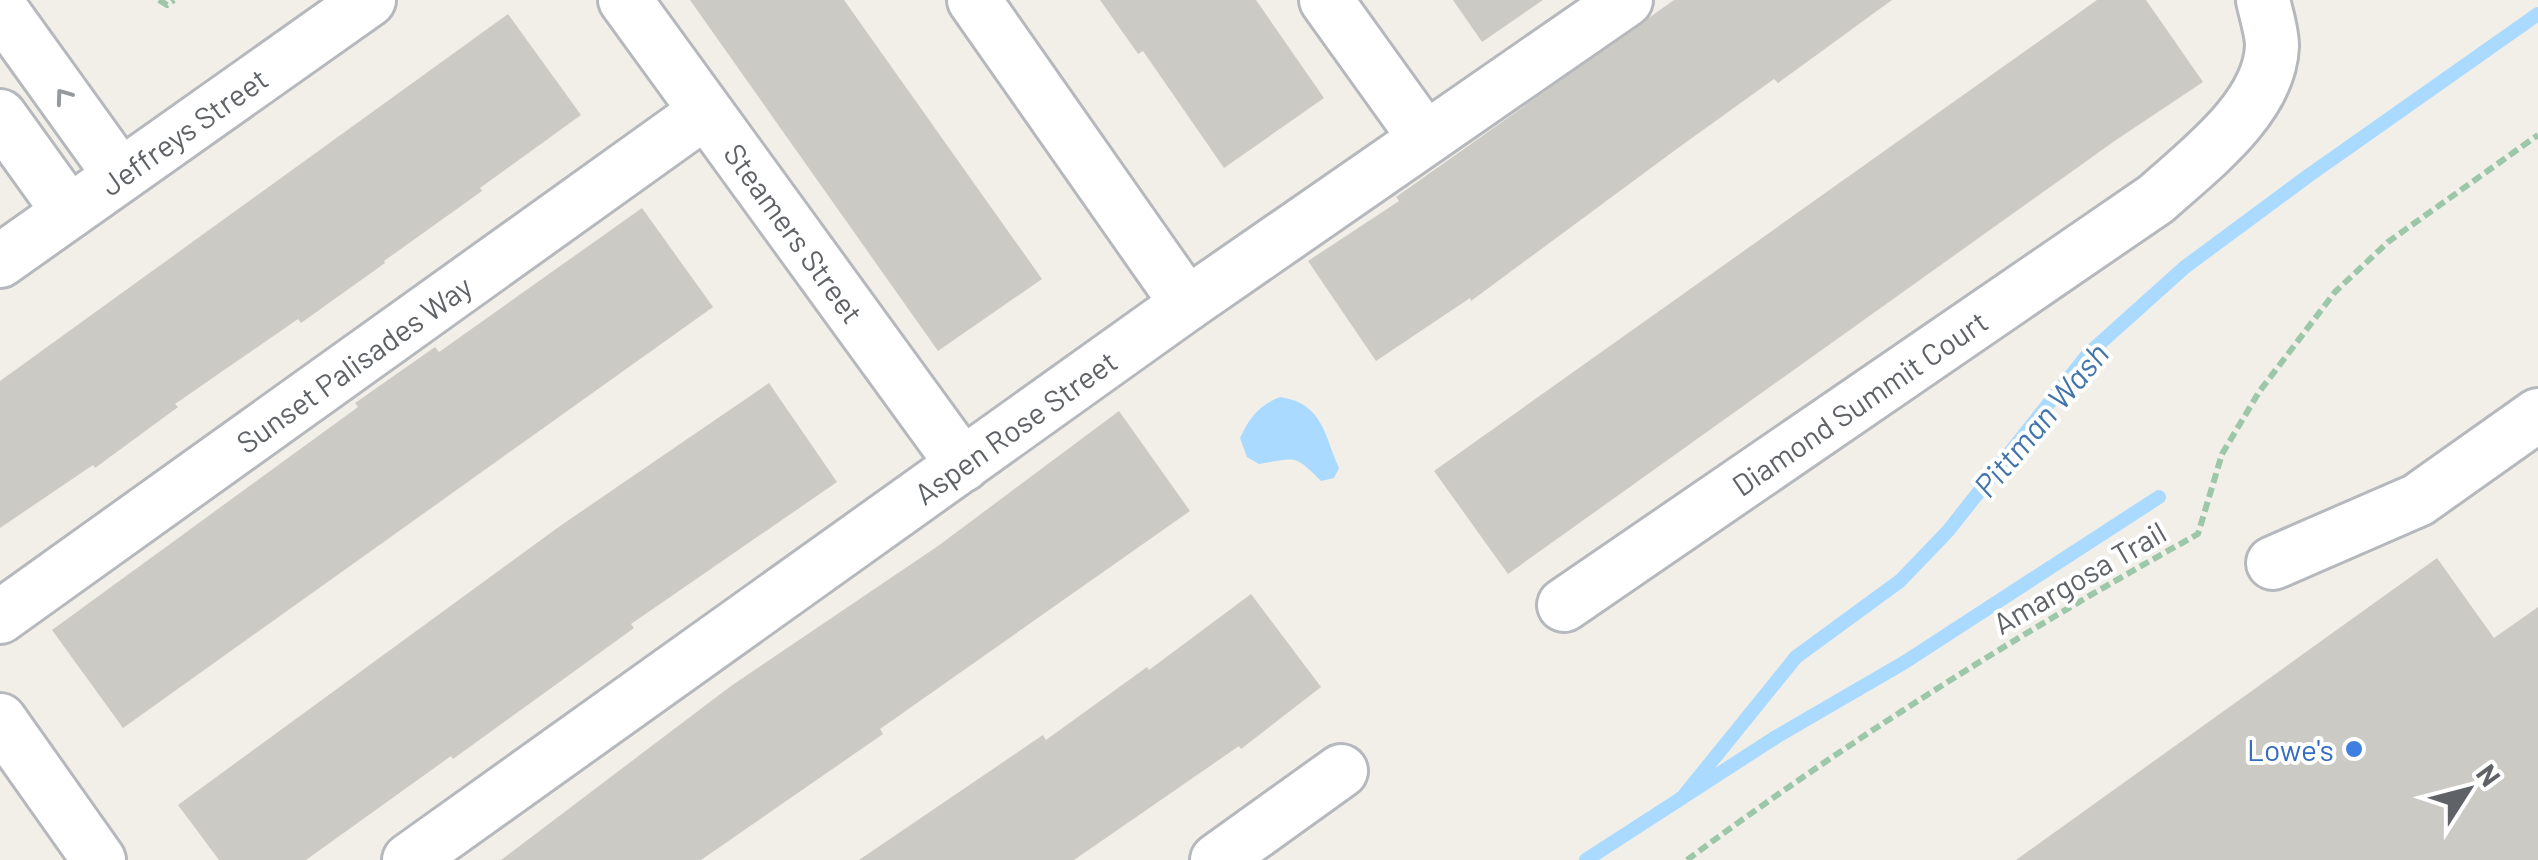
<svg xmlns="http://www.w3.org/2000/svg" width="2538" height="860" font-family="Barlow,sans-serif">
<rect width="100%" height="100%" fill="#f1efe8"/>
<path fill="#aadaff" d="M 1280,397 C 1323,403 1324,435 1339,468 L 1334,478 L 1321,481 C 1294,454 1297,458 1259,464 L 1247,457 L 1240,438 C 1250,417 1258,406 1280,397 Z"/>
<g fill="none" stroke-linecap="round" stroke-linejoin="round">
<g stroke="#aadaff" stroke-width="14">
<path d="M 1682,798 L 1796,657 L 1900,581 L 1948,531 L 2088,354 L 2185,267 L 2308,176 L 2538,14"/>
<path d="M 1586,860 L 1776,737 L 1905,662 L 2159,497"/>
</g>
</g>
<g fill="#cccac5">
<path d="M 690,0 L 844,0 L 1042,279 L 938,351 Z"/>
<path d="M 1100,0 L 1256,0 L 1324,98 L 1224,168 L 1143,51 L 1138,54 Z"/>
<path d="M 1453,0 L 1543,0 L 1482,42 Z"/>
<path d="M 1674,0 L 1892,0 L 1778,83 L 1774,79 L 1678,148 L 1471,301 L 1470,298 L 1376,361 L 1308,261 L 1399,201 L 1396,197 Z"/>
<path d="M 2097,0 L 2146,0 L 2203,82 L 2116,140 L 1508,574 L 1434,471 Z"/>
<path d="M 508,14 L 581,115 L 480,188 L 482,191 L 384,261 L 385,263 L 301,323 L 298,319 L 175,404 L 178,407 L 95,468 L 93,465 L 0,528 L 0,381 Z"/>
<path d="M 642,208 L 713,307 L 123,728 L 52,630 L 358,407 L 355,403 L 435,347 L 439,352 Z"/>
<path d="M 769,383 L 837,482 L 631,624 L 634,628 L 453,759 L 451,756 L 306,860 L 219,860 L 178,805 L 560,526 Z"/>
<path d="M 1119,411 L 1190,511 L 880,729 L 883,734 L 701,860 L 501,860 L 731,686 L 938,546 Z"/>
<path d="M 2437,558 L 2494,638 L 2538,607 L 2538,860 L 2016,860 Z"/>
<path d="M 1251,594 L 1321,687 L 1241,749 L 1239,746 L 1074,860 L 859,860 L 1043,735 L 1046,740 L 1147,667 L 1149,670 Z"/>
</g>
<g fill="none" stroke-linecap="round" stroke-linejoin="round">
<defs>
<g id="minor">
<path id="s1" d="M 625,0 L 963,465"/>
<path d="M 974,0 L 1187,304"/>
<path d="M 1326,0 L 1425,138"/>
<path d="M 0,8 L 120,175"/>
<path d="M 0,116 L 69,212"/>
<path id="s2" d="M 0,261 L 369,0"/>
<path d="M 2273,563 L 2418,500 L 2538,415"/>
<path id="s3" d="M 1564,605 L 2156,199 C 2198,161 2270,108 2272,46 C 2272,32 2266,14 2263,0"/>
<path id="s4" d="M 0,617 L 705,112"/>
<path d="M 0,720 L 99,860"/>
<path id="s5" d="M 409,860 L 1187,304 L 1626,0"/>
<path d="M 1217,860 L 1341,771"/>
</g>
</defs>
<use href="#minor" stroke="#b5b8bc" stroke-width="58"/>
<g stroke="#9cc7a9" stroke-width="6" stroke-dasharray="10 5" stroke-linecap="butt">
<path d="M 159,0 L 167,5 L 174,0"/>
<path d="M 1687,860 C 1850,739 2020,633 2198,534 L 2222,454 L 2259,392 L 2335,292 L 2388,242 L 2538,135"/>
</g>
<use href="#minor" stroke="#fff" stroke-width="52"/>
</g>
<defs><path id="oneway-chevron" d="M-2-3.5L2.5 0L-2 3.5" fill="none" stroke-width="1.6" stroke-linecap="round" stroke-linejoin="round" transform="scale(2.5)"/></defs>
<use stroke="#979a9d" href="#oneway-chevron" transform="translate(63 96) rotate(-126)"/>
<circle fill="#3f7fe0" stroke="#fff" stroke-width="4" cx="2354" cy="749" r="10"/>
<g text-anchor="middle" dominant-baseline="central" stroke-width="8" stroke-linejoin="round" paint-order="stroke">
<g font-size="30" fill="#5f6368" stroke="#fff">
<text stroke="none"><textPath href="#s2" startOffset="225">Jeffreys Street</textPath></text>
<text stroke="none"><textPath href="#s1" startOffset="288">Steamers Street</textPath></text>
<text stroke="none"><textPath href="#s4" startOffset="435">Sunset Palisades Way</textPath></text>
<text stroke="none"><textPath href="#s3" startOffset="358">Diamond Summit Court</textPath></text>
<text stroke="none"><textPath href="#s5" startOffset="745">Aspen Rose Street</textPath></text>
<text transform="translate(2079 577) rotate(-30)">Amargosa Trail</text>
</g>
<g font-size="30" fill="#366cbe" stroke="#fff" text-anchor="end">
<text x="2334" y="749">Lowe's</text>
</g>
<g font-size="32" font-style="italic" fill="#4174aa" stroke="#fff">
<text transform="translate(2040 419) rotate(-50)">Pittman Wash</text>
</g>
</g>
<g transform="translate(2468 790) rotate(54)" stroke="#ffffff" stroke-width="8" paint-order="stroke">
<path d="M0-8L18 38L0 25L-18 38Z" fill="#5f6368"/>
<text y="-15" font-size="28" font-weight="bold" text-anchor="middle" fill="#5f6368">N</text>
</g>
</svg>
